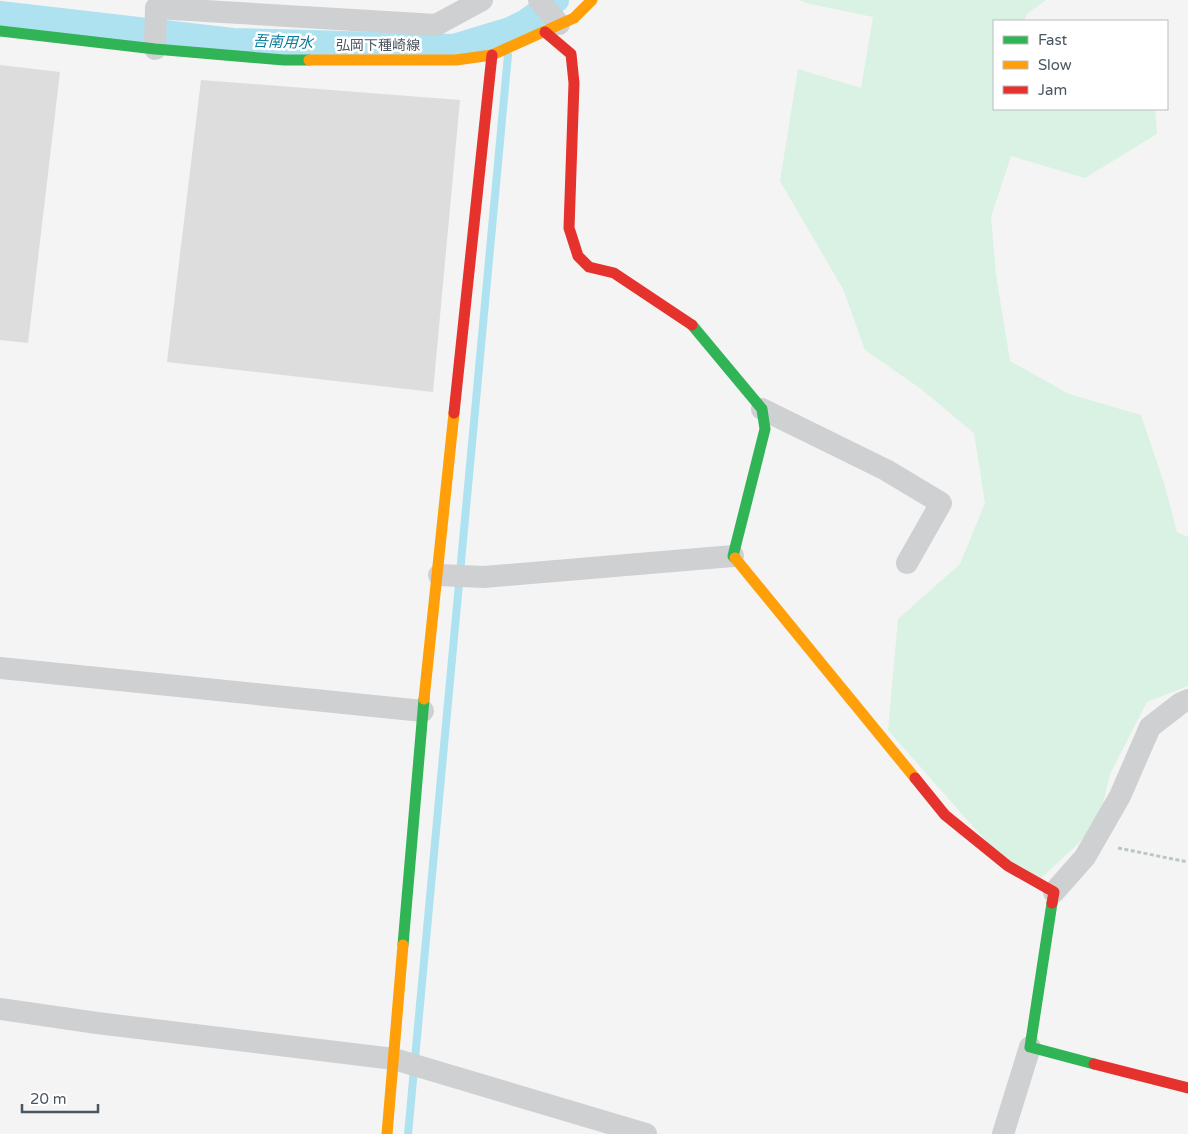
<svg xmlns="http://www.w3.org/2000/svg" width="1188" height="1134" font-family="'Varela Round','Noto Sans JP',sans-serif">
<rect width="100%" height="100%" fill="#f4f4f4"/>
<path fill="#d9f2e3" d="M 799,0 L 1046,0 L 1027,14 L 1024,21 L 994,21 L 994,109 L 1150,109 L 1155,110 L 1157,134 L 1085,178 L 1011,156 L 991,217 L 996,275 L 1010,361 L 1069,394 L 1141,415 L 1164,483 L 1177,532 L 1188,537 L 1188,686 L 1147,702 L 1110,774 L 1098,825 L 1040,879 L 998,855 L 888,730 L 898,619 L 960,564 L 985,503 L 974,433 L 921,389 L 865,350 L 843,289 L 780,181 L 798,69 L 861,88 L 873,17 L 810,4 Z"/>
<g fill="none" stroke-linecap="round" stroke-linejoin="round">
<path stroke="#aee2f0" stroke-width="8" d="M 408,1134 L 508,55"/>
<path stroke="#aee2f0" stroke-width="26" d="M 0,14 L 233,41 L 454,47 L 510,30 L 526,22 L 556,0"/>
</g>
<g fill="#ddddde">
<path d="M 0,65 L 60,72 L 28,343 L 0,340 Z"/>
<path d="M 201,80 L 460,100 L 433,392 L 167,362 Z"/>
</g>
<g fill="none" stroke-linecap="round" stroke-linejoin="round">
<path stroke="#bcc7c4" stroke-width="3" stroke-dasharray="4 2.5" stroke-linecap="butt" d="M 1118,848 L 1188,862"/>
<g stroke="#ced0d2" stroke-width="22">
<path d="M 539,0 L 559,24"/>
<path d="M 155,49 L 156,8 L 436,25 L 482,0"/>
<path d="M 762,409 L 886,470 L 941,503 L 907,563"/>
<path d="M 439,575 L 484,577 L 733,556"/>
<path d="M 0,668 L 423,711"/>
<path d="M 1054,892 L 1085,857 L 1120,796 L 1150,727 L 1181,703 L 1188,700"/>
<path d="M 0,1009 L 97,1023 L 394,1059 L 646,1134"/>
<path d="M 1003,1134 L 1030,1047"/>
</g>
<g stroke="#30b455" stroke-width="11">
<path d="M 0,31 L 155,49 L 284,60 L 309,60"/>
<path d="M 692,325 L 762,409 L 765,429 L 733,556 L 735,558"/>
<path d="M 1052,903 L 1030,1047 L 1094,1064"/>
<path d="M 403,945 L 424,699"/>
</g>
<g stroke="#ff9f0a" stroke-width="11">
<path d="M 309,60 L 456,60 L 492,55 L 574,18 L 592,0"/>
<path d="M 735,558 L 915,778"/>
<path d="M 424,699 L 454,413"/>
<path d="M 387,1134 L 403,945"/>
</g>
<g stroke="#e5322d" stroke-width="11">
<path d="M 545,32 L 571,54 L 574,83 L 569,228 L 578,256 L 589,267 L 614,273 L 692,325"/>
<path d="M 454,413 L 492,55"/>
<path d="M 915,778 L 945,815 L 1008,866 L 1054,892 L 1052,903"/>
<path d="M 1094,1064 L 1188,1088"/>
</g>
</g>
<g text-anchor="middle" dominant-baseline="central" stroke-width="5" stroke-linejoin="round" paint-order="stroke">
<g font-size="14" fill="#4a5661" stroke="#fff">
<text x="378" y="45">弘岡下種崎線</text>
</g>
<g font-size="15" font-style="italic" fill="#0c7c9b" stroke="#fff">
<text transform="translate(283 42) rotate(2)">吾南用水</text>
</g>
</g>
<rect x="993" y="20" width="175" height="90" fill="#ffffff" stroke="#b7bbc0"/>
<rect x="1003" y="36" width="25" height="8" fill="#30b455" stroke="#b7bbc0"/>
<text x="1038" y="45" font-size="15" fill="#4a5661">Fast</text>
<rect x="1003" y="61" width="25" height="8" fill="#ff9f0a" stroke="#b7bbc0"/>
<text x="1038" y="70" font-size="15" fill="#4a5661">Slow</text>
<rect x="1003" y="86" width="25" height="8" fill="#e5322d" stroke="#b7bbc0"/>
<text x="1038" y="95" font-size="15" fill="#4a5661">Jam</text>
<path d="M22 1104v8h76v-8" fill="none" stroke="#4a5661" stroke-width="2.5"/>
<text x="30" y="1104" font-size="15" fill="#4a5661" stroke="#ffffff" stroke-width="4" paint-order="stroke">20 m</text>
</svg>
